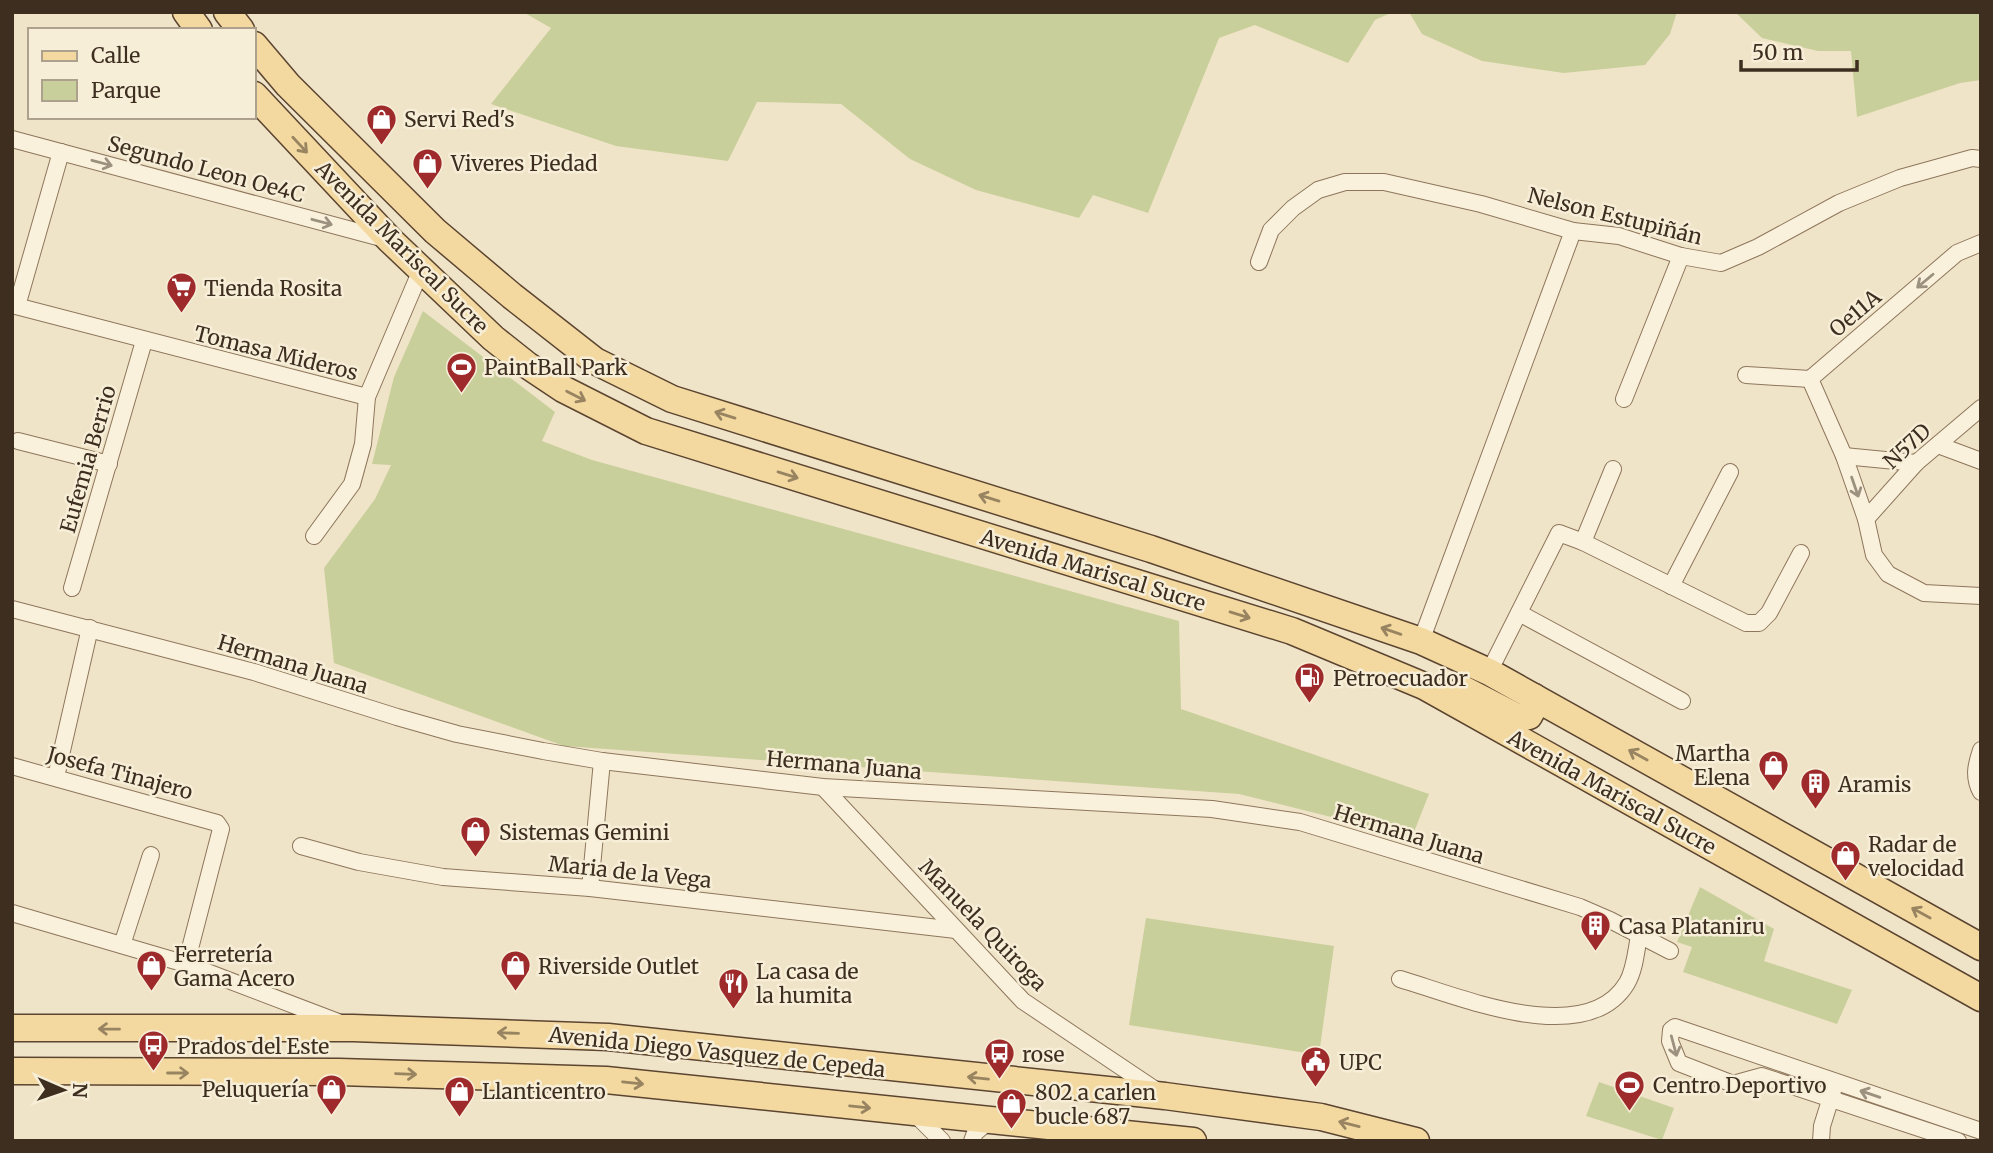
<svg xmlns="http://www.w3.org/2000/svg" width="1993" height="1153" font-family="Merriweather,serif">
<rect width="100%" height="100%" fill="#f0e4c8"/>
<g fill="#c9cf9b">
<path d="M 523,12 L 1393,12 L 1375,20 L 1348,63 L 1255,25 L 1219,38 L 1148,213 L 1093,195 L 1079,218 L 976,190 L 910,159 L 841,104 L 757,102 L 728,161 L 616,146 L 491,104 L 551,28 Z"/>
<path d="M 1409,12 L 1677,12 L 1670,34 L 1645,65 L 1564,73 L 1482,61 L 1422,34 Z"/>
<path d="M 1735,12 L 1981,12 L 1981,80 L 1960,83 L 1857,117 L 1851,51 L 1818,51 L 1762,38 Z"/>
<path d="M 423,311 L 555,412 L 542,441 L 592,460 L 1179,621 L 1181,709 L 1429,794 L 1412,837 L 1239,794 L 564,746 L 334,663 L 324,568 L 375,499 L 391,465 L 372,464 L 394,377 Z"/>
<path d="M 1700,887 L 1774,929 L 1764,961 L 1852,990 L 1837,1024 L 1683,972 L 1692,947 L 1677,942 Z"/>
<path d="M 1146,918 L 1334,946 L 1319,1055 L 1129,1025 Z"/>
<path d="M 1599,1082 L 1674,1108 L 1662,1140 L 1586,1116 Z"/>
</g>
<g fill="none" stroke-linecap="round" stroke-linejoin="round">
<defs>
<g id="street">
<path d="M 12,139 L 385,239"/>
<path d="M 1259,262 L 1271,230 L 1293,208 L 1318,190 L 1345,182 L 1384,182 L 1481,204 L 1573,231 L 1619,236 L 1681,256 L 1721,263 L 1758,247 L 1839,203 L 1900,178 L 1972,158 L 1981,159"/>
<path d="M 12,305 L 367,397"/>
<path d="M 17,306 L 61,152"/>
<path d="M 1746,375 L 1810,379 L 1957,253 L 1981,243"/>
<path d="M 1810,379 L 1844,456 L 1866,519 L 1874,555 L 1888,574 L 1924,593 L 1981,596"/>
<path d="M 1624,399 L 1681,256"/>
<path d="M 18,441 L 109,464"/>
<path d="M 1938,445 L 1981,461"/>
<path d="M 1844,456 L 1916,463"/>
<path d="M 1866,519 L 1916,463 L 1981,408"/>
<path d="M 314,536 L 352,484 L 363,444 L 367,397 L 421,270"/>
<path d="M 1583,542 L 1613,469"/>
<path d="M 1671,586 L 1730,472"/>
<path d="M 72,588 L 144,341"/>
<path d="M 12,609 L 254,672 L 397,717 L 457,734 L 543,751 L 602,761 L 823,787 L 1212,809 L 1300,822 L 1580,907 L 1610,920 L 1670,951"/>
<path d="M 1519,613 L 1682,701"/>
<path d="M 1421,641 L 1573,231"/>
<path d="M 1489,672 L 1559,533 L 1583,542 L 1746,623 L 1759,623 L 1769,613 L 1801,553"/>
<path d="M 1981,750 C 1976,765 1973,777 1981,792"/>
<path d="M 12,766 L 217,823 L 221,829 L 186,964"/>
<path d="M 56,777 L 90,628"/>
<path d="M 823,787 L 1023,1001 L 1157,1091"/>
<path d="M 301,846 L 359,862 L 443,877 L 590,888 L 956,930"/>
<path d="M 590,888 L 602,761"/>
<path d="M 12,913 L 186,964 L 338,1022"/>
<path d="M 122,945 L 151,855"/>
<path d="M 1400,979 C 1458,996 1586,1051 1627,983 C 1635,969 1636,951 1639,936"/>
<path d="M 913,1112 L 942,1141"/>
<path d="M 972,1141 L 975,1133 L 990,1120"/>
<path d="M 1821,1141 L 1822,1126 L 1833,1091"/>
<path d="M 1958,1141 L 1762,1076 L 1733,1084 L 1679,1063 L 1670,1041 L 1671,1030 L 1675,1027 L 1981,1131"/>
</g>
<g id="primary">
<path d="M 186,12 L 199,30"/>
<path d="M 227,12 L 241,30"/>
<path d="M 254,45 L 288,85 L 435,231 L 512,296 L 595,361 L 672,399 L 1151,549 L 1421,641 L 1489,672 L 1981,947"/>
<path d="M 254,95 L 390,240 L 493,338 L 527,365 L 563,389 L 646,431 L 1292,631 L 1424,686 L 1981,998"/>
<path d="M 1463,689 L 1519,718 L 1529,716 L 1534,707 L 1534,697"/>
<path d="M 12,1028 L 353,1028 L 608,1037 L 1165,1096 L 1321,1117 L 1416,1141"/>
<path d="M 12,1071 L 339,1072 L 606,1080 L 1193,1141"/>
</g>
</defs>
<use href="#street" stroke="#8d765c" stroke-width="18"/>
<use href="#primary" stroke="#5b4430" stroke-width="29"/>
<use href="#street" stroke="#faf1dc" stroke-width="16"/>
<use href="#primary" stroke="#f3d9a0" stroke-width="26"/>
</g>
<defs><path id="oneway-shaft" d="M-6 0H5M1.5-3L5.5 0L1.5 3" fill="none" stroke-width="1.6" stroke-linecap="round" stroke-linejoin="round" transform="scale(1.75)"/></defs>
<g stroke="#988460">
<use href="#oneway-shaft" transform="translate(300 145) rotate(47)"/>
<use href="#oneway-shaft" transform="translate(576 396) rotate(27)"/>
<use href="#oneway-shaft" transform="translate(725 415) rotate(-163)"/>
<use href="#oneway-shaft" transform="translate(788 475) rotate(17)"/>
<use href="#oneway-shaft" transform="translate(989 498) rotate(-163)"/>
<use href="#oneway-shaft" transform="translate(1240 615) rotate(17)"/>
<use href="#oneway-shaft" transform="translate(1391 631) rotate(-161)"/>
<use href="#oneway-shaft" transform="translate(1638 755) rotate(-151)"/>
<use href="#oneway-shaft" transform="translate(1921 913) rotate(-151)"/>
<use href="#oneway-shaft" transform="translate(109 1029) rotate(-179)"/>
<use href="#oneway-shaft" transform="translate(508 1033) rotate(-178)"/>
<use href="#oneway-shaft" transform="translate(178 1073)"/>
<use href="#oneway-shaft" transform="translate(406 1074) rotate(2)"/>
<use href="#oneway-shaft" transform="translate(978 1078) rotate(-174)"/>
<use href="#oneway-shaft" transform="translate(633 1083) rotate(6)"/>
<use href="#oneway-shaft" transform="translate(860 1107) rotate(6)"/>
<use href="#oneway-shaft" transform="translate(1349 1124) rotate(-166)"/>
</g>
<g stroke="#9c907e">
<use href="#oneway-shaft" transform="translate(102 163) rotate(15)"/>
<use href="#oneway-shaft" transform="translate(322 222) rotate(15)"/>
<use href="#oneway-shaft" transform="translate(1925 281) rotate(140)"/>
<use href="#oneway-shaft" transform="translate(1855 487) rotate(71)"/>
<use href="#oneway-shaft" transform="translate(1674 1046) rotate(75)"/>
<use href="#oneway-shaft" transform="translate(1870 1094) rotate(-161)"/>
</g>
<defs>
<symbol id="shop-pin" viewBox="-11 -11 22 30"><path d="M0 17L-7.5 6A9.5 9.5 0 1 1 7.5 6Z" fill="#9e2a2b" stroke="#f7eed8"/><path d="M-5-2.5h2.3a2.7 3.5 0 0 1 5.4 0H5L5.5 6h-11ZM-1.5-2.5h3a1.5 2.3 0 0 0-3 0Z" fill="#fff"/></symbol>
<symbol id="supermarket-pin" viewBox="-11 -11 22 30"><path d="M0 17L-7.5 6A9.5 9.5 0 1 1 7.5 6Z" fill="#9e2a2b" stroke="#f7eed8"/><path d="M-6-5.5h2.5l.6 2H6L4.5 2H-2.5L-4.4-4H-6ZM-1.5 3.2a1.3 1.3 0 1 0 .1 0ZM3 3.2a1.3 1.3 0 1 0 .1 0Z" fill="#fff"/></symbol>
<symbol id="stadium-pin" viewBox="-11 -11 22 30"><path d="M0 17L-7.5 6A9.5 9.5 0 1 1 7.5 6Z" fill="#9e2a2b" stroke="#f7eed8"/><path d="M0-5a6.5 5 0 1 0 0 10a6.5 5 0 1 0 0-10ZM-3.5-1.8h7v3.6h-7Z" fill="#fff"/></symbol>
<symbol id="fuel-pin" viewBox="-11 -11 22 30"><path d="M0 17L-7.5 6A9.5 9.5 0 1 1 7.5 6Z" fill="#9e2a2b" stroke="#f7eed8"/><path d="M-5.5-6h7V0h2V4h1.3V-2.5L3-4.5l.8-.8L6-3V5H2.5V1h-1V6h-7ZM-4.2-4.7v3.2H.2V-4.7Z" fill="#fff"/></symbol>
<symbol id="building-pin" viewBox="-11 -11 22 30"><path d="M0 17L-7.5 6A9.5 9.5 0 1 1 7.5 6Z" fill="#9e2a2b" stroke="#f7eed8"/><path d="M-4-6H4V6H1V3H-1V6H-4ZM-2.5-4.3h1.7v1.8h-1.7ZM.8-4.3h1.7v1.8H.8ZM-2.5-1h1.7V.8h-1.7ZM.8-1h1.7V.8H.8Z" fill="#fff"/></symbol>
<symbol id="restaurant-pin" viewBox="-11 -11 22 30"><path d="M0 17L-7.5 6A9.5 9.5 0 1 1 7.5 6Z" fill="#9e2a2b" stroke="#f7eed8"/><path d="M-5-6h1v4h1v-4h1v4h1v-4h1v5L-1.5 .5V6h-2V.5L-5-1ZM5-6V6H3V1.5H1.5Q1.5-4 5-6Z" fill="#fff"/></symbol>
<symbol id="bus-pin" viewBox="-11 -11 22 30"><path d="M0 17L-7.5 6A9.5 9.5 0 1 1 7.5 6Z" fill="#9e2a2b" stroke="#f7eed8"/><path d="M-5-6H5V4H4V6H2V4H-2V6H-4V4H-5ZM-3.5-4V0h7V-4ZM-3.5 1.2v1.5H-2V1.2ZM2 1.2v1.5H3.5V1.2Z" fill="#fff"/></symbol>
<symbol id="civic-pin" viewBox="-11 -11 22 30"><path d="M0 17L-7.5 6A9.5 9.5 0 1 1 7.5 6Z" fill="#9e2a2b" stroke="#f7eed8"/><path d="M-.6-6.5H3V-4.5H.6V-3L4-1V1h2V6H-6V1h2V-1L-.6-3ZM-1.2 2.5V6h2.4V2.5Z" fill="#fff"/></symbol>
</defs>
<g fill-rule="evenodd">
<use href="#shop-pin" x="364" y="102" width="35" height="47"/>
<use href="#shop-pin" x="410" y="146" width="35" height="47"/>
<use href="#supermarket-pin" x="164" y="270" width="35" height="47"/>
<use href="#stadium-pin" x="444" y="350" width="35" height="47"/>
<use href="#fuel-pin" x="1292" y="660" width="35" height="47"/>
<use href="#shop-pin" x="1756" y="748" width="35" height="47"/>
<use href="#building-pin" x="1798" y="766" width="35" height="47"/>
<use href="#shop-pin" x="458" y="814" width="35" height="47"/>
<use href="#shop-pin" x="1828" y="838" width="35" height="47"/>
<use href="#building-pin" x="1578" y="908" width="35" height="47"/>
<use href="#shop-pin" x="134" y="948" width="35" height="47"/>
<use href="#shop-pin" x="498" y="948" width="35" height="47"/>
<use href="#restaurant-pin" x="716" y="966" width="35" height="47"/>
<use href="#bus-pin" x="136" y="1028" width="35" height="47"/>
<use href="#bus-pin" x="982" y="1036" width="35" height="47"/>
<use href="#civic-pin" x="1298" y="1044" width="35" height="47"/>
<use href="#stadium-pin" x="1612" y="1068" width="35" height="47"/>
<use href="#shop-pin" x="314" y="1072" width="35" height="47"/>
<use href="#shop-pin" x="442" y="1074" width="35" height="47"/>
<use href="#shop-pin" x="994" y="1086" width="35" height="47"/>
</g>
<g text-anchor="middle" dominant-baseline="central" stroke-width="5" stroke-linejoin="round" paint-order="stroke">
<g font-size="21" fill="#3d2e20" stroke="#f7eed8" text-anchor="start">
<text x="404" y="119">Servi Red's</text>
<text x="451" y="163">Viveres Piedad</text>
<text x="204" y="288">Tienda Rosita</text>
<text x="484" y="367">PaintBall Park</text>
<text x="1333" y="678">Petroecuador</text>
<text x="1750" y="753" text-anchor="end">Martha<tspan x="1750" dy="24">Elena</tspan></text>
<text x="1838" y="784">Aramis</text>
<text x="499" y="832">Sistemas Gemini</text>
<text x="1868" y="844">Radar de<tspan x="1868" dy="24">velocidad</tspan></text>
<text x="1619" y="926">Casa Plataniru</text>
<text x="174" y="954">Ferretería<tspan x="174" dy="24">Gama Acero</tspan></text>
<text x="538" y="966">Riverside Outlet</text>
<text x="756" y="971">La casa de<tspan x="756" dy="24">la humita</tspan></text>
<text x="177" y="1046">Prados del Este</text>
<text x="1022" y="1054">rose</text>
<text x="1339" y="1062">UPC</text>
<text x="1653" y="1085">Centro Deportivo</text>
<text x="309" y="1089" text-anchor="end">Peluquería</text>
<text x="482" y="1091">Llanticentro</text>
<text x="1035" y="1092">802 a carlen<tspan x="1035" dy="24">bucle 687</tspan></text>
</g>
<g font-size="21" fill="#3d2e20" stroke="#f7eed8">
<text transform="translate(206 169) rotate(15)">Segundo Leon Oe4C</text>
<text transform="translate(1615 216) rotate(14)">Nelson Estupiñán</text>
<text transform="translate(402 247) rotate(45)">Avenida Mariscal Sucre</text>
<text transform="translate(1855 313) rotate(-40)">Oe11A</text>
<text transform="translate(276 353) rotate(14)">Tomasa Mideros</text>
<text transform="translate(1907 446) rotate(-43)">N57D</text>
<text transform="translate(88 459) rotate(-74)">Eufemia Berrio</text>
<text transform="translate(1093 570) rotate(17)">Avenida Mariscal Sucre</text>
<text transform="translate(293 664) rotate(17)">Hermana Juana</text>
<text transform="translate(844 765) rotate(5)">Hermana Juana</text>
<text transform="translate(120 773) rotate(15)">Josefa Tinajero</text>
<text transform="translate(1612 792) rotate(29)">Avenida Mariscal Sucre</text>
<text transform="translate(1409 834) rotate(17)">Hermana Juana</text>
<text transform="translate(630 872) rotate(6)">Maria de la Vega</text>
<text transform="translate(983 925) rotate(46)">Manuela Quiroga</text>
<text transform="translate(717 1052) rotate(6)">Avenida Diego Vasquez de Cepeda</text>
</g>
</g>
<rect width="1993" height="1153" fill="none" stroke="#3d2e20" stroke-width="28"/>
<rect x="28" y="28" width="228" height="91" fill="#f7eed8" stroke="#ada18e" stroke-width="2"/>
<rect x="42" y="51" width="35" height="10" fill="#f3d9a0" stroke="#ada18e" stroke-width="2"/>
<text x="91" y="63" font-size="21" fill="#3d2e20">Calle</text>
<rect x="42" y="80" width="35" height="21" fill="#c9cf9b" stroke="#ada18e" stroke-width="2"/>
<text x="91" y="98" font-size="21" fill="#3d2e20">Parque</text>
<g transform="translate(63 1090) rotate(92)" stroke="#f7eed8" stroke-width="5" paint-order="stroke">
<path d="M0-5L12 26L0 18L-12 26Z" fill="#3d2e20"/>
<text y="-10" font-size="19" font-weight="bold" text-anchor="middle" fill="#3d2e20">N</text>
</g>
<path d="M1741 60v10h116v-10" fill="none" stroke="#3d2e20" stroke-width="3.5"/>
<text x="1752" y="60" font-size="21" fill="#3d2e20" stroke="#f7eed8" stroke-width="5" paint-order="stroke">50 m</text>
</svg>
